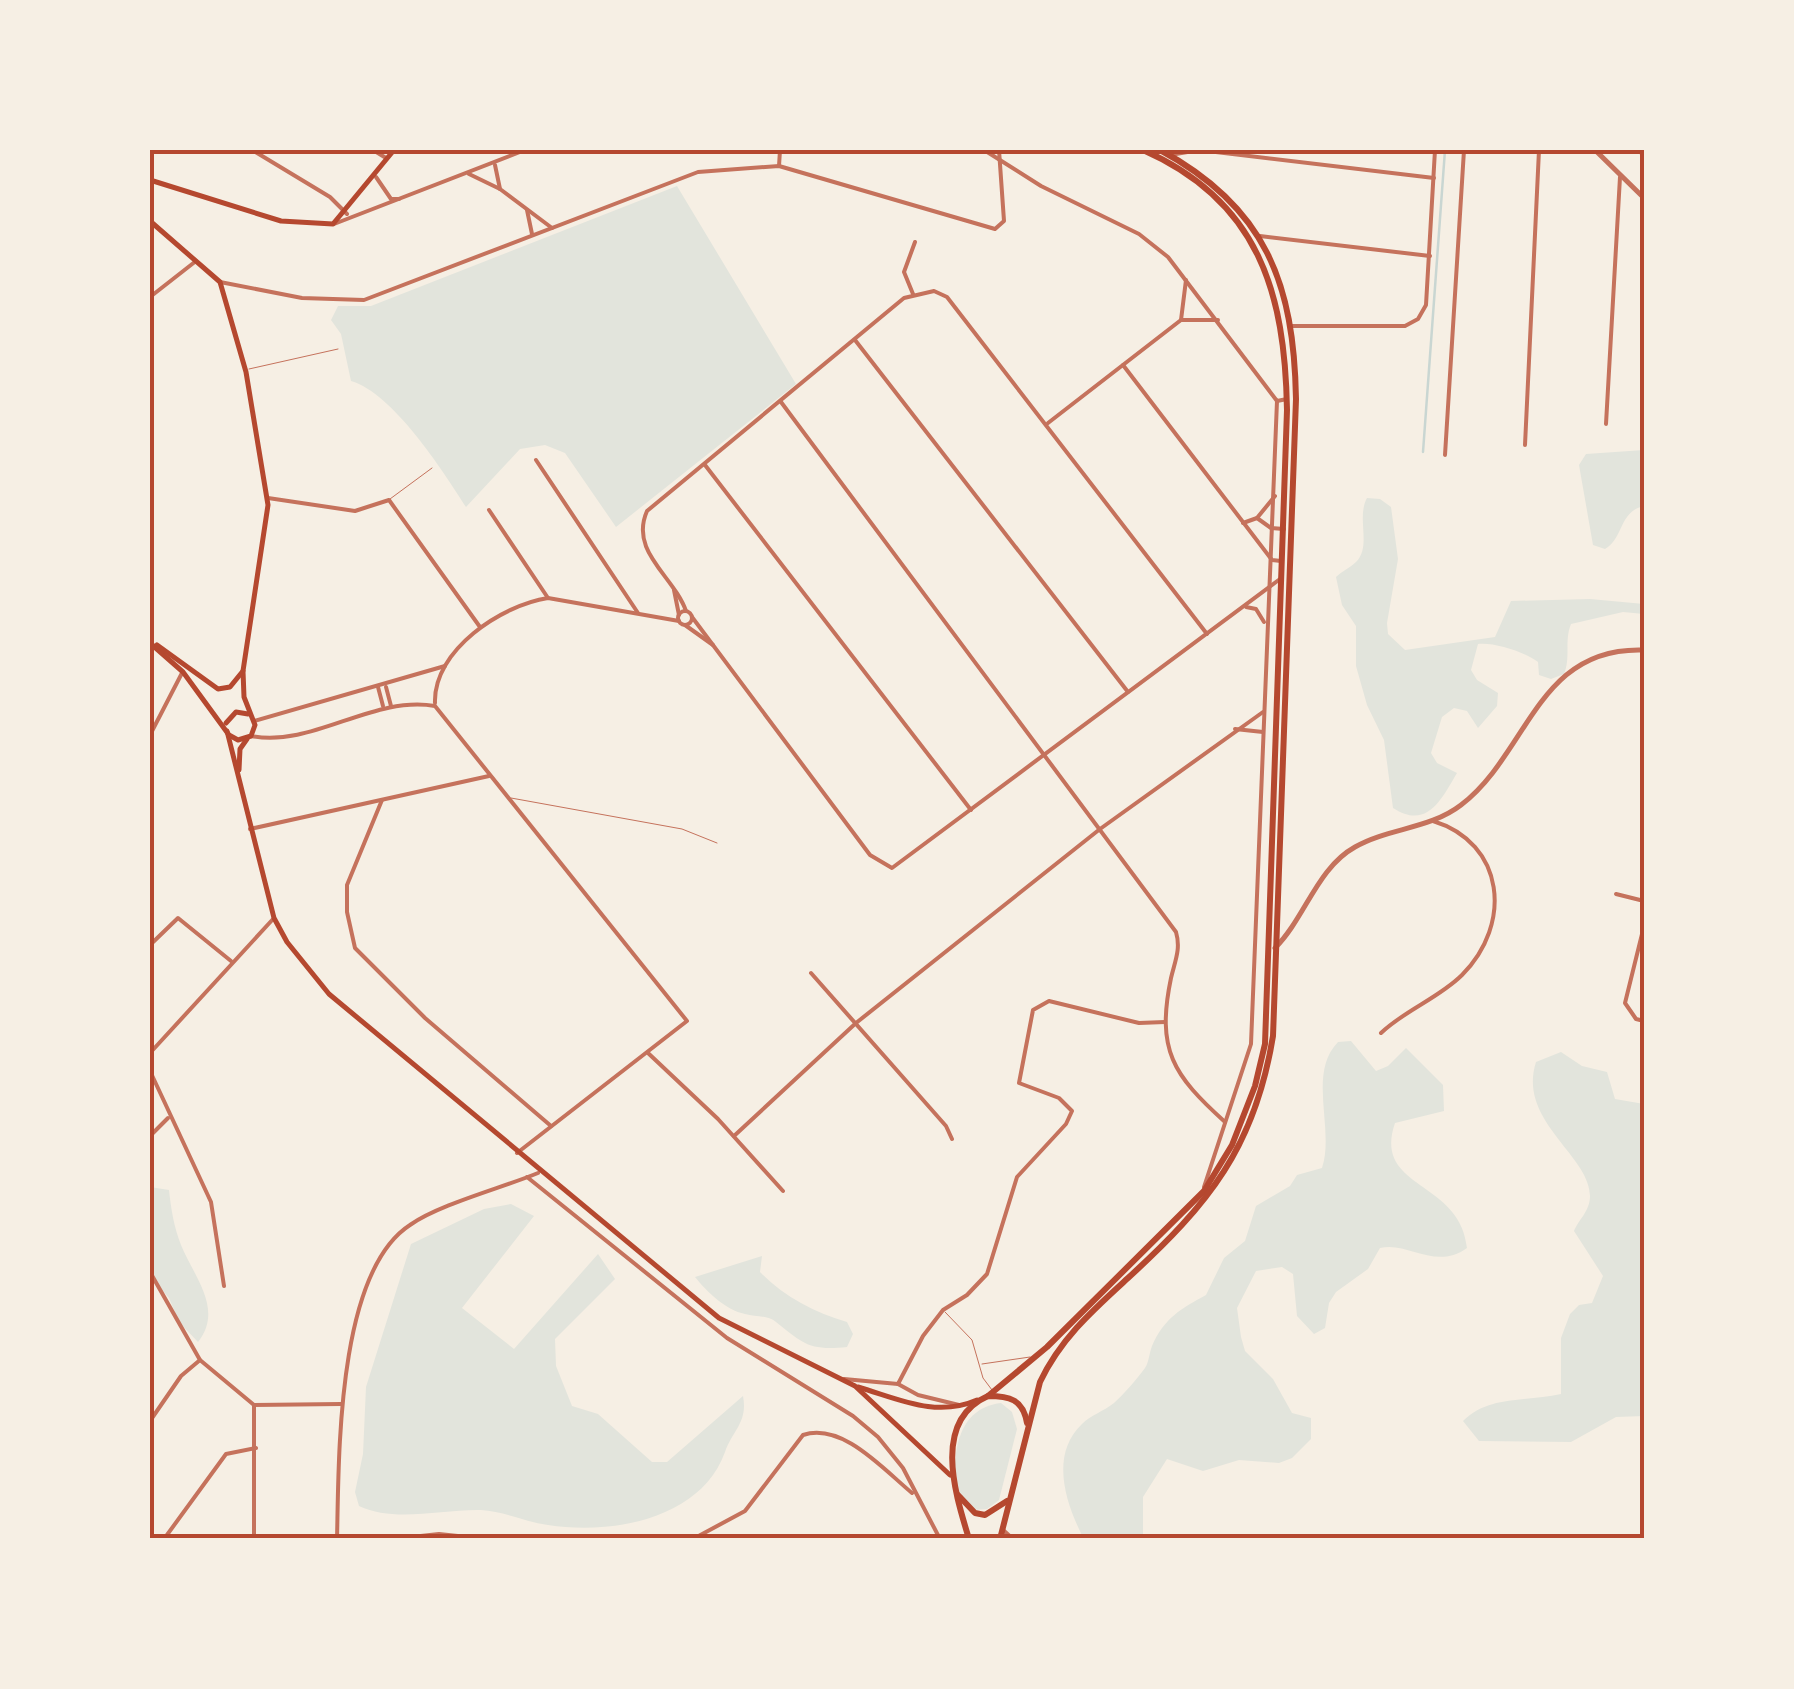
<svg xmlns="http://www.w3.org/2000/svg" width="1794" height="1689" font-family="'IBM Plex Sans',sans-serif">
<rect width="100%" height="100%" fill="#f6efe4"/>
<g fill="#e2e4dc">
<path d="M 677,186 L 796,384 L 616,527 L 565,453 L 545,445 L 520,449 L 466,507 C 443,471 393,393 351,381 L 341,334 L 331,320 L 338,306 L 371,306 Z"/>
<path d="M 1644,450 L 1644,506 C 1619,511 1624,538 1605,549 L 1593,545 L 1579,465 L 1586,454 Z"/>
<path d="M 1367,498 L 1380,499 L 1391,507 L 1398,559 L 1387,623 L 1388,634 L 1405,650 L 1495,637 L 1511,601 L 1590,599 L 1644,604 L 1644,614 L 1623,612 L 1571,624 C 1564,641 1571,657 1564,674 L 1551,679 L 1539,675 L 1538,662 C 1525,652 1494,642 1478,644 L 1471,670 L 1477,680 L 1498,693 L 1497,706 L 1478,728 L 1467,711 L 1454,708 L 1442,717 L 1431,753 L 1437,763 L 1457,773 C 1441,800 1427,830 1393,808 L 1384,740 L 1367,705 L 1356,666 L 1356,626 L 1342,605 L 1336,577 C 1342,571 1350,568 1356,562 C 1372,546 1356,518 1367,498 Z"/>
<path d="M 1351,1041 L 1376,1071 L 1388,1066 L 1406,1048 L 1443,1085 L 1444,1111 L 1395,1123 C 1372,1190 1460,1179 1467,1248 C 1435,1271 1408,1241 1380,1248 L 1368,1269 L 1336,1292 L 1329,1303 L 1325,1328 L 1314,1334 L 1297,1316 L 1293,1274 L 1282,1267 L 1256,1271 L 1237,1308 L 1241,1337 L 1245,1351 L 1273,1379 L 1292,1413 L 1311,1418 L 1311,1439 L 1292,1458 L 1279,1463 L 1239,1460 L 1203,1471 L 1167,1459 L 1143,1497 L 1143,1539 L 1084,1539 C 1066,1505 1049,1455 1082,1424 C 1091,1415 1104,1411 1114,1403 C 1124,1394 1137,1379 1145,1368 C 1149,1362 1149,1354 1152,1346 C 1164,1318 1182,1308 1206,1295 L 1224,1258 L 1245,1241 L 1256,1206 L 1290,1186 L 1297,1175 L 1322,1168 C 1335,1129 1307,1074 1338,1042 Z"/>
<path d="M 1561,1052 L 1582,1066 L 1607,1072 L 1615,1099 L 1644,1104 L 1644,1416 L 1616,1417 L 1571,1442 L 1479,1441 L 1463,1421 C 1489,1395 1527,1402 1561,1394 L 1561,1338 L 1570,1314 L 1579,1305 L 1592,1303 L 1603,1276 L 1574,1231 C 1579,1219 1590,1211 1590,1196 C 1590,1155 1517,1121 1536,1062 Z"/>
<path d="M 150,1187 L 169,1190 C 171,1209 174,1227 181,1245 C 194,1277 224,1309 198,1342 L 179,1322 L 169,1298 L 150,1276 Z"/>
<path d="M 511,1204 L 534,1216 L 462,1308 L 514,1349 L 598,1254 L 615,1279 L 555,1339 L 556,1366 L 572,1406 L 598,1414 L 652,1462 L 667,1462 L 743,1396 C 748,1422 733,1430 725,1452 C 701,1519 612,1535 548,1525 C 525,1522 503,1511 481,1510 C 442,1509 395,1523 359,1506 L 355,1492 L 363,1454 L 366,1387 L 411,1244 L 484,1209 Z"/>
<path d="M 762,1256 L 760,1272 C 783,1296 815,1313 847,1322 L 853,1334 L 847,1347 C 808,1351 803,1343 776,1322 C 768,1315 755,1317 745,1314 C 726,1310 707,1292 695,1277 Z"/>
<path d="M 1001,1403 L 1012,1412 L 1017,1429 L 999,1500 L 987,1509 L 973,1510 L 956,1490 C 952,1454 957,1408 1001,1403 Z"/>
</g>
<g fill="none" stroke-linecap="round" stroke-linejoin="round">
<path stroke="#c9d6d2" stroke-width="2.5" d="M 1423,452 L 1445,150"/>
<g stroke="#c5725c" stroke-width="1">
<path d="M 249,369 L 338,349"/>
<path d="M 390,499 L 432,468"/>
<path d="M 511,798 L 682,829 L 717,843"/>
<path d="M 945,1312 L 972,1340 L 983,1378 L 992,1390"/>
<path d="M 982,1364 L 1030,1357"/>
</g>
<g stroke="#c5725c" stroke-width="4">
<path d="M 252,150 L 330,197 L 347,214"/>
<path d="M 373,150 L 386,158"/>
<path d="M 984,150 L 1041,186 L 1139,234 L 1168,257 L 1277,401 L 1287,399"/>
<path d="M 1170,155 L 1199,150 L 1434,178"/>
<path d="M 495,165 L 500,189"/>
<path d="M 779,166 L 780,150"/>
<path d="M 469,174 L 500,189 L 552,228"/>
<path d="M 376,177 L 391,199 L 399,199"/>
<path d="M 527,210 L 532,234"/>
<path d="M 334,224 L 525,150"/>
<path d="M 1260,236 L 1430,256"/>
<path d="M 220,282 L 302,298 L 364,300 L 698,172 L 779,166 L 995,229 L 1004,221 L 999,150"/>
<path d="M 913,294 L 904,272 L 915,242"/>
<path d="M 150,297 L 196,261"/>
<path d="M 1181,320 L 1186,280"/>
<path d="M 1291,326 L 1405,326 L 1418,319 L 1426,305 L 1435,150"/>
<path d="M 855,340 L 1128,692"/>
<path d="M 1123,365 L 1272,560 L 1281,561"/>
<path d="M 781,402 L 1176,932 C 1181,949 1175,961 1171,978 C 1156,1050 1173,1075 1225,1122"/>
<path d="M 1048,423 L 1181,320 L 1218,320"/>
<path d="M 1606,424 L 1620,177"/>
<path d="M 1525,445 L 1539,150"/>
<path d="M 1445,455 L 1464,150"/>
<path d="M 536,460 L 638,613"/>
<path d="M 705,465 L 971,810"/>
<path d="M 268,498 L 355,511 L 389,500 L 480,627"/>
<path d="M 489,510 L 548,598"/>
<path d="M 1257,518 L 1271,528 L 1284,529"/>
<path d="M 1243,523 L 1257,518 L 1275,496"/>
<path d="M 674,590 L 679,615"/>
<path d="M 1246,607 L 1256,609 L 1264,622"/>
<circle cx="685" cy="618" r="7"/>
<path d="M 686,611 C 674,576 629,552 647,511 L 904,298 L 934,291 L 947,297 L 1207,634"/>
<path d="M 692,617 L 870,855 L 892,868 L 1280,579"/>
<path d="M 685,625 L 713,645"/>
<path d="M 378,687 L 383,706"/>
<path d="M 386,687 L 391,706"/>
<path d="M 435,703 C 433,650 502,605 548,598 L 679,621"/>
<path d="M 254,721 L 445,666"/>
<path d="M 1235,729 L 1263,732"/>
<path d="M 150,735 L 182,673"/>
<path d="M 251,736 C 313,748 372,695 435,706 L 687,1021 L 517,1153"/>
<path d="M 382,800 L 347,885 L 347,912 L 355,948 L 425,1018 L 551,1126"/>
<path d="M 250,829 L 489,776"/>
<path d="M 1616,894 L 1644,901"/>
<path d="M 1644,926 L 1625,1003 L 1636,1019 L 1644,1021"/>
<path d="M 150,945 L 178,918 L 231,961"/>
<path d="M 811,973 L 946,1126 L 952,1139"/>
<path d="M 1381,1033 C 1405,1010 1439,998 1462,975 C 1513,924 1505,843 1433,821"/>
<path d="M 150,1053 L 274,918"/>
<path d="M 648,1053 L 718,1119 L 783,1191"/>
<path d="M 150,1071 L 211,1202 L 224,1286"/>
<path d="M 150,1136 L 168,1118"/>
<path d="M 734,1136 L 856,1023 L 1100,829 L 1263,712"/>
<path d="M 527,1177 L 727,1338 L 853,1416 L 878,1437 L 903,1468 L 940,1539"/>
<path d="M 1204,1187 L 1251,1044 L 1277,401"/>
<path d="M 150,1272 L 200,1360 L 254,1405 L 341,1404"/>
<path d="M 844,1379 L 898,1384 L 923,1336 L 943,1310 L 967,1295 L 987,1274 L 1017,1177 L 1066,1124 L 1072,1111 L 1059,1098 L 1019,1083 L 1033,1010 L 1049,1001 L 1139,1023 L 1165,1022"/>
<path d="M 898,1384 L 918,1395 L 959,1405"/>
<path d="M 150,1421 L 181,1376 L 200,1360"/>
<path d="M 1002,1529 L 1013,1539"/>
<path d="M 164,1539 L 226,1454 L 256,1448"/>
<path d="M 254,1539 L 254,1405"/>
<path d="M 337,1539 C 339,1460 336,1273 410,1225 C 440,1204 502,1188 538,1173"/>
<path d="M 393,1539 L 439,1534 L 486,1539"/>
<path d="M 693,1539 L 745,1511 L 803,1435 C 842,1422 883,1469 912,1493"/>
</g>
<g stroke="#c5725c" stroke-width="5">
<path d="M 1595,150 L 1644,198"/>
<path d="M 1639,150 L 1644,155"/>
<path d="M 1275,948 C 1305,918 1317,868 1355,847 C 1388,828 1430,829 1461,805 C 1529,753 1537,646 1644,650"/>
</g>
<g stroke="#b5482f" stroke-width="5">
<path d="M 150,180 L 281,221 L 333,224 L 394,150"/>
<path d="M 150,221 L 220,282 L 246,372 L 268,505 L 243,671 L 244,697 L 255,725 L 251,736 L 238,740 L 229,735 L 183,672 L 150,643"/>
<path d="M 157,645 L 218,689 L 230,687 L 243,671"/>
<path d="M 226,723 L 236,712 L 248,714"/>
<path d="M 227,731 L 274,918 L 287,942 L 329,994 L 719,1318 L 855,1386 L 950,1475"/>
<path d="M 239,770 L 240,749 L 247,739"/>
<path d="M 858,1387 C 899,1399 936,1418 977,1400"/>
</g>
<g stroke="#b5482f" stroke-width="6">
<path d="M 988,1396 L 1047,1347 L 1204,1191 L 1232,1145 L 1255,1086 L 1265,1044 L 1287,410 C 1285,293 1259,201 1143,150"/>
<path d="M 958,1495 L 975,1513 L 985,1515 L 1007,1501"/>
<path d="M 969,1539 C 956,1496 931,1421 988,1396 C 1009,1396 1023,1399 1027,1423"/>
<path d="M 1000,1539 L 1040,1382 C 1061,1338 1093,1310 1128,1278 C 1209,1204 1255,1147 1273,1036 L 1296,399 C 1294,284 1266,207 1160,150"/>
</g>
</g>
<rect width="1794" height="1689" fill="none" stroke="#f6efe4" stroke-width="305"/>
<rect x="152" y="152" width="1490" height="1384" fill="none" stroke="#b5482f" stroke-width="4"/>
</svg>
